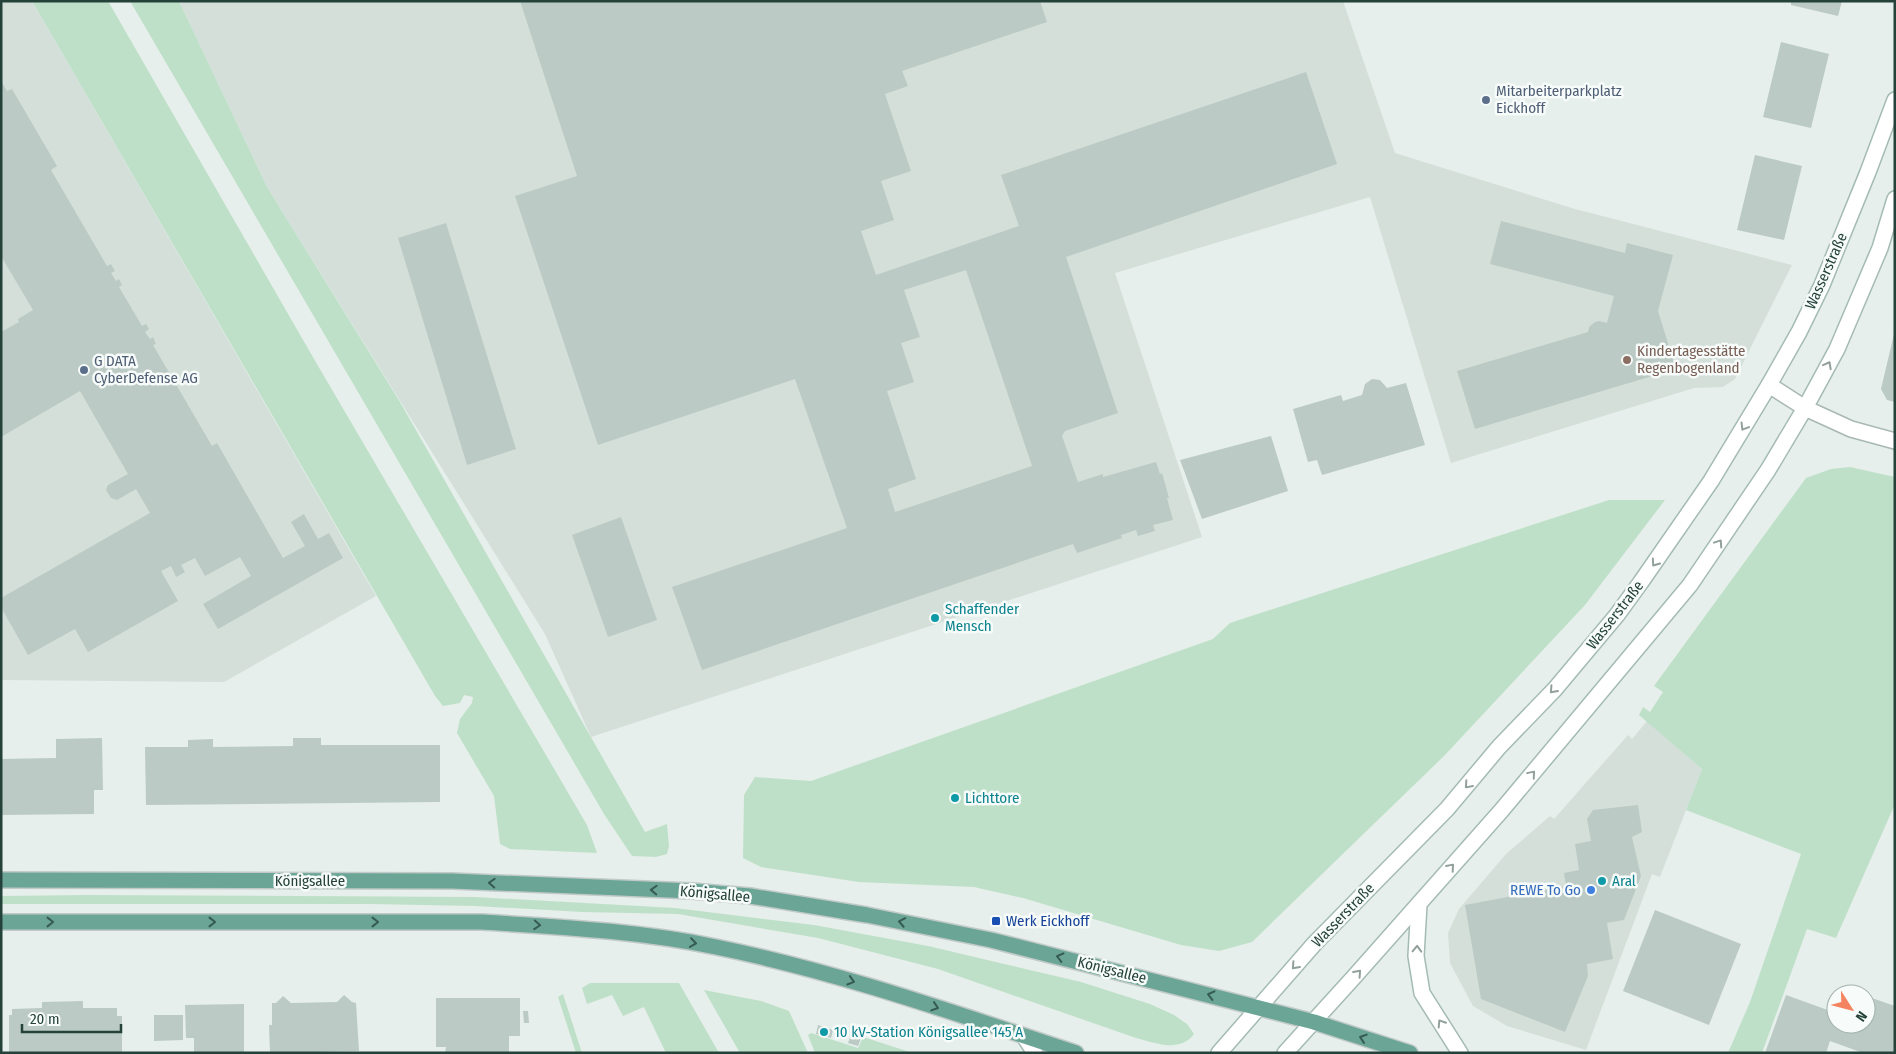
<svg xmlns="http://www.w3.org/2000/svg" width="1896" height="1054" font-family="'Fira Sans Condensed',sans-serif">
<rect width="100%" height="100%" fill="#e6efeb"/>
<g fill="#d4dfda">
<path d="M 1,1 L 32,1 L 376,596 L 224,682 L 1,680 Z"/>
<path d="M 179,1 L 1343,1 L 1395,153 L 1575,209 L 1792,265 L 1735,379 L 1723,387 L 1694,388 L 1451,463 L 1370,197 L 1115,273 L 1202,537 L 591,737 L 545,634 L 267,187 Z"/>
<path d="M 1647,721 L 1702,769 L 1660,877 L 1652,874 L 1586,1050 L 1507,1026 L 1473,1006 L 1450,963 L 1448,933 L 1459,909 L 1506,854 L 1550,816 L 1554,819 L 1628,735 L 1632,739 Z"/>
</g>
<g fill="#bfe0c8">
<path d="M 32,1 L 108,1 L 314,359 L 587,825 L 597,853 L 510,849 L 500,844 L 494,796 L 457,733 L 460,719 L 472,703 L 473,697 L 464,695 L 460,703 L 443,706 L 435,696 Z"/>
<path d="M 130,1 L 179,1 L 267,187 L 400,402 L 645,832 L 667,824 L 669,846 L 667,854 L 656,857 L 632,856 L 604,814 Z"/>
<path d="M 1850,467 L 1895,477 L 1895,804 L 1836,938 L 1807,929 L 1762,1053 L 1728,1053 L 1750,1002 L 1801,854 L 1686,810 L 1702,769 L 1639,715 L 1643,707 L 1650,712 L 1663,692 L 1654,686 L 1806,478 L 1831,469 Z"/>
<path d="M 1609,500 L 1665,500 L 1585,605 L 1444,756 L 1252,942 L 1219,951 L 1181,945 L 1023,898 L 974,887 L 859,882 L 761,867 L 743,858 L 744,795 L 755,777 L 811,781 L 1213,639 L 1230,623 Z"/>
<path d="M 87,895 L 475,897 L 675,908 L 814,925 L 928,946 L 1081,982 L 1150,1004 L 1174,1015 L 1187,1024 L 1194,1034 C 1180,1053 1155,1043 1136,1038 L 938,969 L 818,938 L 678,914 L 582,912 L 475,906 L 369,904 L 1,904 L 1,896 Z"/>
<path d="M 590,983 L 679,983 L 719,1053 L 666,1053 L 644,1007 L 623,1016 L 612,995 L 587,1004 L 582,988 Z"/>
<path d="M 704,990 L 761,1001 L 789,1011 L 808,1053 L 740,1053 Z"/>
<path d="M 563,994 L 582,1053 L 576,1053 L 558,997 Z"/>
<path d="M 811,1033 L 858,1048 L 863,1037 L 913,1053 L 815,1053 L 808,1035 Z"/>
</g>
<g fill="#bbcac4" fill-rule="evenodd">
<path d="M 520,1 L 1040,1 L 1047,22 L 902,71 L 908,86 L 885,94 L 911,171 L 881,181 L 894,220 L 861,231 L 876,275 L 1019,226 L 1001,175 L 1306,72 L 1337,164 L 1066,257 L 1118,413 L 1065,431 L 1062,436 L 1078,482 L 1103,474 L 1103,477 L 1156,462 L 1160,474 L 1162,473 L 1169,498 L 1167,498 L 1173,520 L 1153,525 L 1155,531 L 1138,536 L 1136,530 L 1121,535 L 1122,538 L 1077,553 L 1073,544 L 702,670 L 672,587 L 847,528 L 795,379 L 598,445 L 515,196 L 577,176 ZM 966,270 L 1032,466 L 895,512 L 888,489 L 916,479 L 887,391 L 914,382 L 901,343 L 920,337 L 904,290 Z"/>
<path d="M 1791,1 L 1842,1 L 1838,16 L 1791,5 Z"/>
<path d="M 1781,42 L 1829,54 L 1811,128 L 1763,117 Z"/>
<path d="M 1,81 L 7,91 L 12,89 L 57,166 L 51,170 L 107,266 L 111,264 L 115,271 L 111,273 L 116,281 L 119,279 L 122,285 L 119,287 L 142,326 L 146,324 L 149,329 L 145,332 L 150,339 L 153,337 L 156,344 L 153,345 L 212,446 L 217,443 L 283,558 L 305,546 L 291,522 L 304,514 L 318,539 L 329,533 L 343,558 L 218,629 L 203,604 L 251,576 L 240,557 L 205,576 L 195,558 L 181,565 L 185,572 L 176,577 L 171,566 L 161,571 L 178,601 L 88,652 L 75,629 L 28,655 L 1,607 L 1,598 L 150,513 L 136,489 L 117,500 L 111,498 L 106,490 L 108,485 L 128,474 L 80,391 L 1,437 L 1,332 L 19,322 L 18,319 L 33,310 L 1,256 Z"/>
<path d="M 1755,155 L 1802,166 L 1784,240 L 1737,230 Z"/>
<path d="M 1501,221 L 1625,253 L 1627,243 L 1673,255 L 1658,311 L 1676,369 L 1475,429 L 1457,371 L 1588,332 L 1589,327 L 1595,322 L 1599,321 L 1607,323 L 1614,296 L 1490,264 Z"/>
<path d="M 446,223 L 516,449 L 467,465 L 398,238 Z"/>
<path d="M 1894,334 L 1895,334 L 1895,402 L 1887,400 L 1881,389 Z"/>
<path d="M 1372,379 L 1380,380 L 1387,388 L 1406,383 L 1425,445 L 1322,475 L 1317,460 L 1308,462 L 1293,409 L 1341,395 L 1343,401 L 1362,395 L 1365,384 Z"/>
<path d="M 1271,436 L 1288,491 L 1202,519 L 1180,460 Z"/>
<path d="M 621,517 L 657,620 L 608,637 L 572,535 Z"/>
<path d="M 102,738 L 103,790 L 94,790 L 94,814 L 1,815 L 1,759 L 56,758 L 56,739 Z"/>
<path d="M 293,738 L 321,738 L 321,745 L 440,745 L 440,802 L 146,805 L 145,747 L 188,747 L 188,740 L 213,739 L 213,747 L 293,746 Z"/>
<path d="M 1638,805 L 1642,832 L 1632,837 L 1641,876 L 1624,920 L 1607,923 L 1613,959 L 1587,964 L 1588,976 L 1565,1032 L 1481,999 L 1465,905 L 1566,886 L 1564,873 L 1579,870 L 1575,844 L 1591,841 L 1587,819 L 1593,810 Z"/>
<path d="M 1655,910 L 1741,944 L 1709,1025 L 1623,991 Z"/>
<path d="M 344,995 L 352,1002 L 356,1003 L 359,1051 L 270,1053 L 269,1025 L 272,1025 L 272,1003 L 276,1003 L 283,996 L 291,1003 L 337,1002 Z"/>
<path d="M 1786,995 L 1836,1013 L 1836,1024 L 1866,1024 L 1866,996 L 1895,1006 L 1895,1053 L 1863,1053 L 1830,1041 L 1826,1053 L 1765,1053 Z"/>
<path d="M 436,998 L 520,998 L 520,1036 L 509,1036 L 509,1053 L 445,1053 L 446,1047 L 436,1047 Z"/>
<path d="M 83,1001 L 83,1008 L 117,1008 L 117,1016 L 122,1016 L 122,1053 L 9,1053 L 9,1015 L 12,1015 L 12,1009 L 42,1008 L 42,1002 Z"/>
<path d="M 244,1004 L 244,1053 L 194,1053 L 194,1038 L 186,1038 L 185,1005 Z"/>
<path d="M 523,1011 L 528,1011 L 529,1023 L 524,1023 Z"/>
<path d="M 154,1015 L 183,1015 L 183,1040 L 154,1041 Z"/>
<path d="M 818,1025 L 833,1030 L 831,1038 L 816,1034 Z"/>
<path d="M 851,1035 L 861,1038 L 858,1046 L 848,1043 Z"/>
</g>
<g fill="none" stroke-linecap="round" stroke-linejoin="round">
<defs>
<path id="minor" d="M 1769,385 L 1805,408 L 1851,429 L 1895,441"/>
<g id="secondary">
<path d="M 1419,904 L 1416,956 L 1422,993 L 1460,1053"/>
<path d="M 1024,1036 L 1035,1053"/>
<path d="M 1219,1053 L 1315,943 L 1447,809 L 1499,747 L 1555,689 L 1617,615 L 1641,582 L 1711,481 L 1769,385 L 1799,332 L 1822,285 L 1868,172 L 1895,100"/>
<path d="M 1285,1053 L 1354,977 L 1501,811 L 1690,585 L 1768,470 L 1805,408 L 1837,349 L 1880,248 L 1895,199"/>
</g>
<g id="primary">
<path d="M 1,880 L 452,881 L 692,891 L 750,896 L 867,915 L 991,940 L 1314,1022 L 1410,1053"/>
<path d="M 1,922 L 482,922 C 560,927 640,931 716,947 C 839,972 957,1014 1076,1053"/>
</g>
</defs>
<use href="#minor" stroke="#a8b8b2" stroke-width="18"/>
<use href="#secondary" stroke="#a4bbb3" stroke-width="18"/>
<use href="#primary" stroke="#c2cac8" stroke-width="18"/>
<use href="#minor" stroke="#fff" stroke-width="15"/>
<use href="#secondary" stroke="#fff" stroke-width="15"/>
<use href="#primary" stroke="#6aa596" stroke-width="15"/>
</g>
<defs><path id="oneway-chevron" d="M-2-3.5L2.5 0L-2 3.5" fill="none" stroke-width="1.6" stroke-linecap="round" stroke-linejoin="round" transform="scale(1.25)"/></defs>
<g stroke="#92a09c">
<use href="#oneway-chevron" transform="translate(1828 365) rotate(-62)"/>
<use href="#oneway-chevron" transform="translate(1744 427) rotate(121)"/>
<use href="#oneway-chevron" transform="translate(1719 543) rotate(-56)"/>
<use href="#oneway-chevron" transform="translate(1655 563) rotate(125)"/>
<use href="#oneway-chevron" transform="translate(1553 690) rotate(132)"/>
<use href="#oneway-chevron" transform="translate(1532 774) rotate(-50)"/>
<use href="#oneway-chevron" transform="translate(1468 785) rotate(131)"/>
<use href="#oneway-chevron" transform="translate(1451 867) rotate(-49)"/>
<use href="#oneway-chevron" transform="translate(1417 949) rotate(-88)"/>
<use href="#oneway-chevron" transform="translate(1295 966) rotate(132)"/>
<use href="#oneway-chevron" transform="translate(1358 973) rotate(-48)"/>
<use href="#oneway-chevron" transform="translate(1441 1023) rotate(-123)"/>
</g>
<g stroke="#365b51">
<use href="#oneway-chevron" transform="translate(492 883) rotate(-177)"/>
<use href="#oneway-chevron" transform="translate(654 890) rotate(-178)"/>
<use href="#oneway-chevron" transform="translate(50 922)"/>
<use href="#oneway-chevron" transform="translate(212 922)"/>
<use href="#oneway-chevron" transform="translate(375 922)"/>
<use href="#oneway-chevron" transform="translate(902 922) rotate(-169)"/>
<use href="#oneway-chevron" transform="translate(537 925) rotate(4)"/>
<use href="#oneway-chevron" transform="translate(693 943) rotate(8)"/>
<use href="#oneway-chevron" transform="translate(1060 957) rotate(-166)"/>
<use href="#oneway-chevron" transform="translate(851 981) rotate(17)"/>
<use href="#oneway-chevron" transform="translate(1211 995) rotate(-166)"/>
<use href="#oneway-chevron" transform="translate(935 1007) rotate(18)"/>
<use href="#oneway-chevron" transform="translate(1363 1038) rotate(-162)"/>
</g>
<g fill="#5c6f8a" stroke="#f7fbf9" stroke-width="2">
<circle cx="1486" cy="100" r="5"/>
<circle cx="84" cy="370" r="5"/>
</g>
<circle fill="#8d6e63" stroke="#f7fbf9" stroke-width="2" cx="1627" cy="360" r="5"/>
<g fill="#0f9aa8" stroke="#f7fbf9" stroke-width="2">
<circle cx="935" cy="618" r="5"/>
<circle cx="955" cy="798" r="5"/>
<circle cx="1602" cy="881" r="5"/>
<circle cx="824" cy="1032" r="5"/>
</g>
<circle fill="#3f7fe0" stroke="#f7fbf9" stroke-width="2" cx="1591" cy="890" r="5"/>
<rect fill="#1a4fb4" stroke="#f7fbf9" stroke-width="2" x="991" y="916" width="10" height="10" rx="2.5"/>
<g text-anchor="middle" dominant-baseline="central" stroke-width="5" stroke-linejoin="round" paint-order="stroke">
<g font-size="15" fill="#4e5e75" stroke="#f7fbf9" text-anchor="start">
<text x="1496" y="91">Mitarbeiterparkplatz<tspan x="1496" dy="17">Eickhoff</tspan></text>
<text x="94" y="361">G DATA<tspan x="94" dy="17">CyberDefense AG</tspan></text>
</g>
<g font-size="15" fill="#24423a" stroke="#f7fbf9">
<text transform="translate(1826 271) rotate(-66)">Wasserstraße</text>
<text transform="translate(1615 615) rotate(-52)">Wasserstraße</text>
<text x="310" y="881">Königsallee</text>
<text transform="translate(715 894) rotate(5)">Königsallee</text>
<text transform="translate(1343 915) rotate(-46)">Wasserstraße</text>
<text transform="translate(1112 970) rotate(14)">Königsallee</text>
</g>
<g font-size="15" fill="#785e54" stroke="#f7fbf9" text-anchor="start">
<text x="1637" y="351">Kindertagesstätte<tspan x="1637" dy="17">Regenbogenland</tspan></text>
</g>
<g font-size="15" fill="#0d838f" stroke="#f7fbf9" text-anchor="start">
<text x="945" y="609">Schaffender<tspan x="945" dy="17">Mensch</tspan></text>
<text x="965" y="798">Lichttore</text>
<text x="1612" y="881">Aral</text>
<text x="834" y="1032">10 kV-Station Königsallee 145 A</text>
</g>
<g font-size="15" fill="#366cbe" stroke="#f7fbf9" text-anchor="end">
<text x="1581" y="890">REWE To Go</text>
</g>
<g font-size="15" fill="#164399" stroke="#f7fbf9" text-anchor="start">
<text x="1006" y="921">Werk Eickhoff</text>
</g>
</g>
<rect width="1896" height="1054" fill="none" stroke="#24423a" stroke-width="5"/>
<g transform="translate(1851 1009) rotate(126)"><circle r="24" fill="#f7fbf9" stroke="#a3b1ad"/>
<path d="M0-4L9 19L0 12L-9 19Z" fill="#f4845f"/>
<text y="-8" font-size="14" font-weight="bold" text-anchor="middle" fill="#24423a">N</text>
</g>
<path d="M22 1024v8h99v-8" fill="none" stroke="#24423a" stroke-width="2.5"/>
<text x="30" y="1024" font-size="15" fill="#24423a" stroke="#f7fbf9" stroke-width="4" paint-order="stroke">20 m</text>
</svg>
